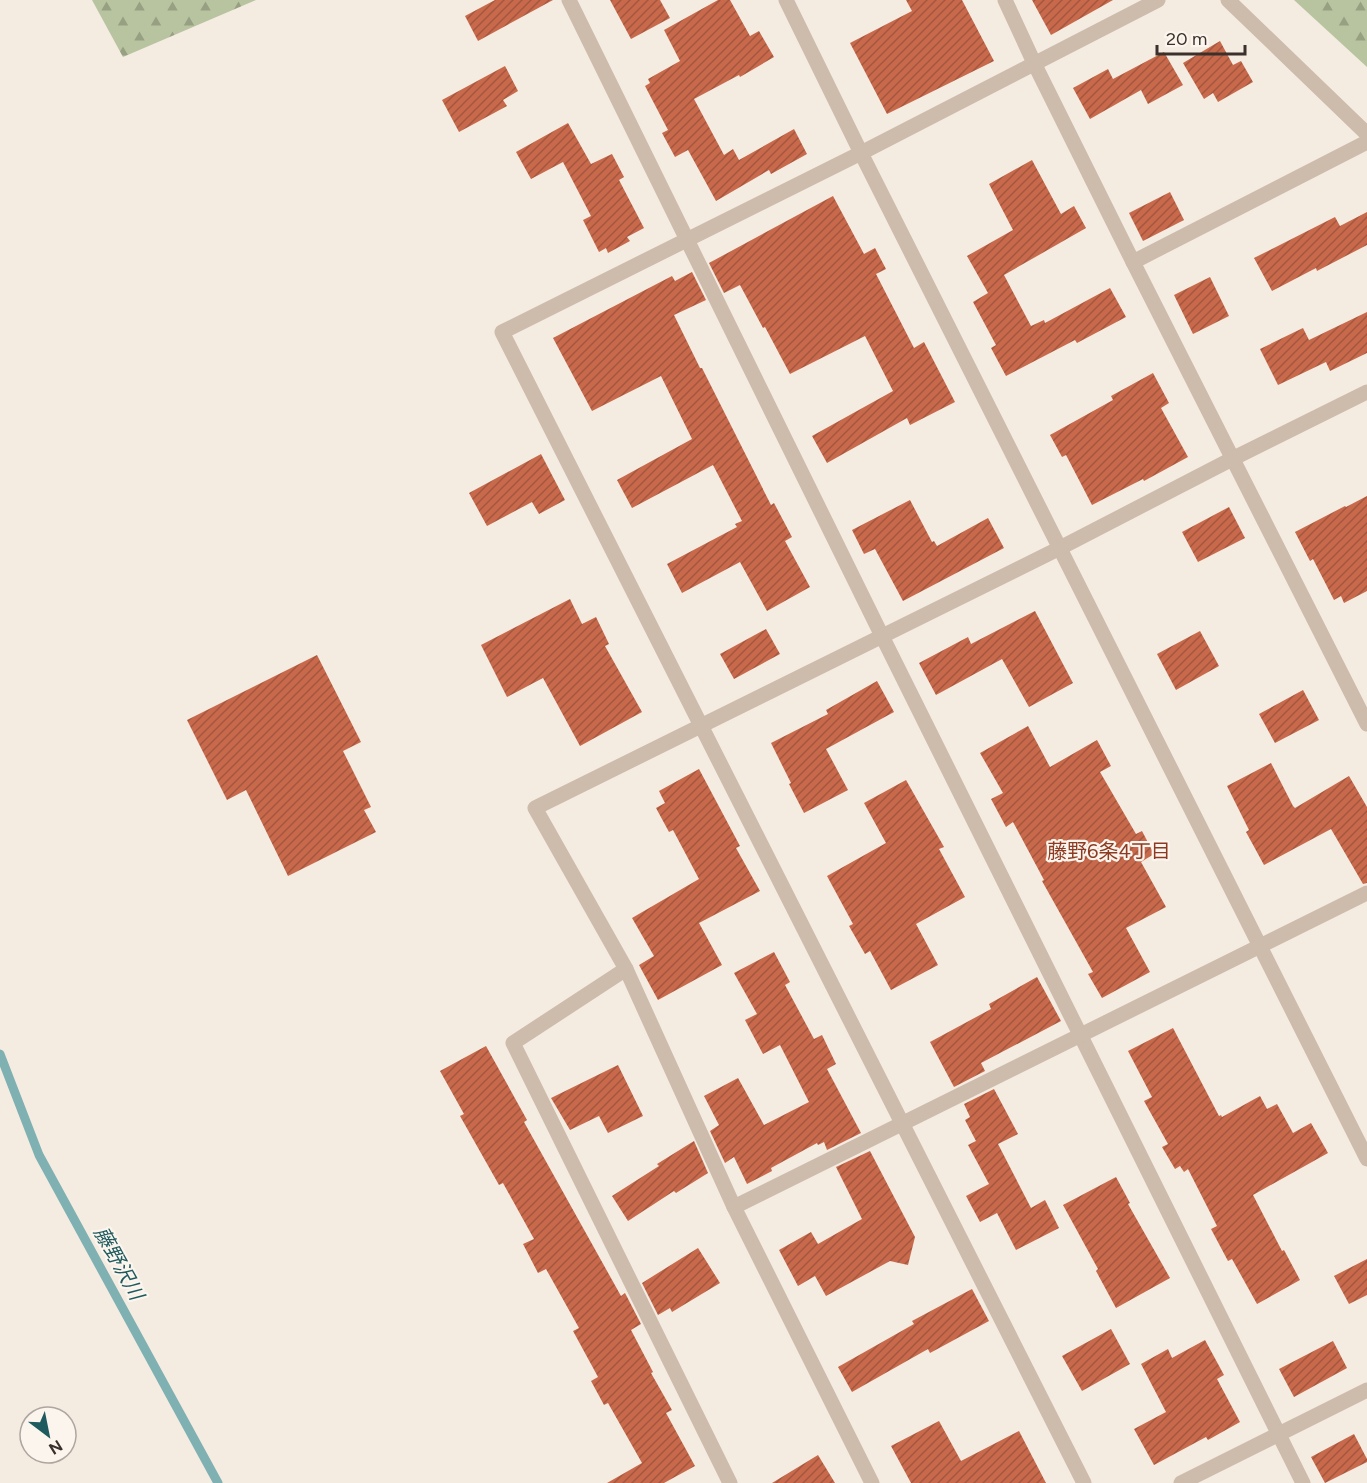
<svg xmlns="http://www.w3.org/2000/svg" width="1367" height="1483" font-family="Figtree,'Noto Sans JP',sans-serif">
<defs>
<pattern id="forest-firs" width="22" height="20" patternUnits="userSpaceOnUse" patternTransform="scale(1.5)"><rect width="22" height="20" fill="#b8c4a0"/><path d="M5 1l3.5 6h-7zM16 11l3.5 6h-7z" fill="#97a083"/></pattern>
<pattern id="building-hatch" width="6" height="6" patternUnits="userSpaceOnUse" patternTransform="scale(1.5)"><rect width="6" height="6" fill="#c8694b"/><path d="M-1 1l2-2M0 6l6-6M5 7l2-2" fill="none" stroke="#a4573f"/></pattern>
</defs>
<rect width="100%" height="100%" fill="#f4ebe1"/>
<g fill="url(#forest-firs)">
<path d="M 92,0 L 256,0 L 123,57 Z"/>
<path d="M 1294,0 L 1367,0 L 1367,67 Z"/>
</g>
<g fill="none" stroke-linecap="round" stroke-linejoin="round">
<path stroke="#7fb0b2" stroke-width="9" d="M 0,1054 L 39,1155 L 218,1483"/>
</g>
<g fill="url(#building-hatch)">
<path d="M 495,0 L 553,0 L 478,41 L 465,16 Z"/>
<path d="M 610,0 L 660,0 L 670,18 L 631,39 Z"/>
<path d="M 718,0 L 730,0 L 750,36 L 759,31 L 774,57 L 740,77 L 739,75 L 694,99 L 724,155 L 733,149 L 739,160 L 794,129 L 807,154 L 771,174 L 769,170 L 716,201 L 688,150 L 675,157 L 662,133 L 668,130 L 645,86 L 650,83 L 648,79 L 680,61 L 664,30 Z"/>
<path d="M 906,0 L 962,0 L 994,61 L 887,114 L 850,43 L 912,11 Z"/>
<path d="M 1032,0 L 1113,0 L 1051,35 Z"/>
<path d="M 1220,41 L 1233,65 L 1241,61 L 1253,82 L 1218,102 L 1213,93 L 1204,99 L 1183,63 Z"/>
<path d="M 1164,52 L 1183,85 L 1148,104 L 1141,90 L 1090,119 L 1073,88 L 1108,69 L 1113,79 Z"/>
<path d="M 505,66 L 518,91 L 503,100 L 507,106 L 459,132 L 442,100 Z"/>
<path d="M 568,123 L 591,164 L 612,154 L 624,177 L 619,180 L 644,228 L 627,237 L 630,241 L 608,253 L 606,248 L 599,252 L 583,220 L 591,216 L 563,162 L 531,179 L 516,152 Z"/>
<path d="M 1032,160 L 1061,214 L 1074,206 L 1086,228 L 1004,275 L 1031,326 L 1044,320 L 1045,323 L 1110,288 L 1126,317 L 1077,343 L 1075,340 L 1006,376 L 991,348 L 996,345 L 973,302 L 988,293 L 967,256 L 1013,230 L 989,184 Z"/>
<path d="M 1170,192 L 1184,220 L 1143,241 L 1129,213 Z"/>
<path d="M 833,196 L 864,254 L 875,248 L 886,269 L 876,274 L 914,348 L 924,342 L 955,402 L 910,425 L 907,418 L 827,463 L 812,436 L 893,391 L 865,336 L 790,374 L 765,327 L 763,328 L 740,285 L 724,293 L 709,263 Z"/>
<path d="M 1367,212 L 1367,245 L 1317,271 L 1316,268 L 1272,291 L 1254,258 L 1335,217 L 1340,226 Z"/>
<path d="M 692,272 L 706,300 L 674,315 L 700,368 L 702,368 L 771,505 L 774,503 L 792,537 L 785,541 L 810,587 L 767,611 L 740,562 L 682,593 L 667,564 L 737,527 L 735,524 L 742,521 L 713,465 L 632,508 L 617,480 L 692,439 L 661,376 L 592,411 L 553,338 L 672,276 L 675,281 Z"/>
<path d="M 1210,277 L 1229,316 L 1193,334 L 1174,295 Z"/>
<path d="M 1367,312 L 1367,353 L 1330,371 L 1326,362 L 1278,385 L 1260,349 L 1303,328 L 1309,340 Z"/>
<path d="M 1153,373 L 1169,403 L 1161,408 L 1188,457 L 1144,481 L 1143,479 L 1092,505 L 1066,455 L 1062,457 L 1050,435 L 1113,400 L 1111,396 Z"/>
<path d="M 541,454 L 565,500 L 539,514 L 532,502 L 487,526 L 469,493 Z"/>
<path d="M 1367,496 L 1367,591 L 1344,603 L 1341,596 L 1334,600 L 1313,559 L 1310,561 L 1295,532 L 1345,506 L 1346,507 Z"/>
<path d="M 910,500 L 932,542 L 934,541 L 937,546 L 988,518 L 1004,548 L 903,601 L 875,549 L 864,554 L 852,530 Z"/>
<path d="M 1229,507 L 1245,538 L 1198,562 L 1182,532 Z"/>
<path d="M 570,599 L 582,624 L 596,617 L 609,644 L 605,646 L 642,712 L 580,746 L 543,678 L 507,697 L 481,645 Z"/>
<path d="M 1035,611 L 1073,683 L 1029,707 L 1002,659 L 936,695 L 919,663 L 968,637 L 971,644 Z"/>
<path d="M 766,629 L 780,654 L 734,679 L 720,654 Z"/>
<path d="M 1200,631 L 1219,666 L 1176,690 L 1157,654 Z"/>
<path d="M 317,655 L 361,742 L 343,751 L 371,807 L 364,810 L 376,832 L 288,876 L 246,790 L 227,800 L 187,720 Z"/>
<path d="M 877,681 L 894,712 L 826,749 L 848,790 L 804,813 L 789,784 L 791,783 L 771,743 L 828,714 L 826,710 Z"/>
<path d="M 1303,690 L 1319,720 L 1275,743 L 1259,714 Z"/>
<path d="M 1028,726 L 1050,767 L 1097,740 L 1111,766 L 1100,772 L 1136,834 L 1142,831 L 1154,854 L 1141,862 L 1166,907 L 1126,928 L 1150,972 L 1102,998 L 1088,974 L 1093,972 L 1042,881 L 1044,880 L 1013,822 L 1006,827 L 991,799 L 1003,793 L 980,753 Z"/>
<path d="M 1271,763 L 1293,806 L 1295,808 L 1349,776 L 1367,807 L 1367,883 L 1363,884 L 1331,829 L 1264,865 L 1246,832 L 1249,830 L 1227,786 Z"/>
<path d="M 699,769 L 740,846 L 736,848 L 760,891 L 699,923 L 722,965 L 658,1000 L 639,965 L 654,956 L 632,918 L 699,879 L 673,830 L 669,832 L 656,808 L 665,803 L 659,791 Z"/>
<path d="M 906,780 L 944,847 L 939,849 L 965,897 L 916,924 L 938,965 L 891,990 L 870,951 L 865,954 L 849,926 L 853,924 L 827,876 L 886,843 L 864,803 Z"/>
<path d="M 774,952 L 790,982 L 785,985 L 814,1039 L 822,1035 L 836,1064 L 827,1069 L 861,1133 L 827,1150 L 824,1142 L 818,1145 L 817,1143 L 771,1168 L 772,1171 L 747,1184 L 734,1157 L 725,1163 L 710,1131 L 719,1125 L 704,1096 L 738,1078 L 764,1125 L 809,1102 L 780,1045 L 763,1054 L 745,1020 L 757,1014 L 734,973 Z"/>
<path d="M 1037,977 L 1061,1021 L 981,1063 L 985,1071 L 954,1087 L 930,1042 L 991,1009 L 989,1004 Z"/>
<path d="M 1173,1028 L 1219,1116 L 1221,1115 L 1222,1117 L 1260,1096 L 1267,1109 L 1277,1104 L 1293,1133 L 1311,1123 L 1328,1153 L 1253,1195 L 1282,1251 L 1284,1250 L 1300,1280 L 1257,1304 L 1232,1259 L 1228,1261 L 1211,1229 L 1217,1226 L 1188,1169 L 1184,1172 L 1180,1166 L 1175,1169 L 1162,1147 L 1168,1144 L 1144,1101 L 1152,1097 L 1128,1051 Z"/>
<path d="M 486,1046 L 527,1120 L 524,1122 L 621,1296 L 625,1293 L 641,1324 L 631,1330 L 653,1372 L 651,1373 L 672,1410 L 666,1413 L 695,1466 L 664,1483 L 607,1483 L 642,1463 L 608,1403 L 604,1405 L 591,1381 L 598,1377 L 573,1331 L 579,1328 L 546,1269 L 538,1273 L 523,1244 L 534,1239 L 503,1183 L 499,1185 L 460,1116 L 464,1114 L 440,1071 Z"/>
<path d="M 618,1065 L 643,1116 L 608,1133 L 599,1116 L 570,1130 L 551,1098 Z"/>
<path d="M 994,1089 L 1018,1134 L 998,1144 L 1031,1208 L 1045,1200 L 1059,1228 L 1016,1250 L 997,1213 L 980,1222 L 966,1196 L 989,1184 L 968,1145 L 976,1141 L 965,1120 L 970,1117 L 964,1104 Z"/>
<path d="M 694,1141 L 708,1173 L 676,1193 L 674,1191 L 628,1221 L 612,1196 L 659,1166 L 657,1164 Z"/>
<path d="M 870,1151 L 915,1237 L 908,1265 L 890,1261 L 826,1296 L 815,1276 L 798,1286 L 779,1250 L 811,1232 L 818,1244 L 862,1219 L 836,1167 Z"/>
<path d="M 1116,1177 L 1130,1203 L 1128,1204 L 1170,1278 L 1116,1308 L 1096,1271 L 1098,1269 L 1063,1205 Z"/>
<path d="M 698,1248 L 720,1283 L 672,1312 L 670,1308 L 658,1315 L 642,1283 Z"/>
<path d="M 1367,1259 L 1367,1295 L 1349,1304 L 1334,1276 Z"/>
<path d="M 972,1289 L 989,1321 L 930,1353 L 928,1349 L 852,1392 L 838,1367 L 914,1324 L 912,1321 Z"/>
<path d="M 1111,1329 L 1130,1364 L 1082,1391 L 1062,1356 Z"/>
<path d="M 1205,1340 L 1224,1375 L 1217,1379 L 1240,1422 L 1208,1440 L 1206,1437 L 1154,1465 L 1134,1429 L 1166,1412 L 1141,1364 L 1168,1349 L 1172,1358 Z"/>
<path d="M 1333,1341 L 1347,1368 L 1294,1397 L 1279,1369 Z"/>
<path d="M 939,1421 L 961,1461 L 1019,1431 L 1046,1483 L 911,1483 L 891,1446 Z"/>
<path d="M 1354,1434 L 1367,1459 L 1367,1462 L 1325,1483 L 1311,1457 Z"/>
<path d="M 818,1455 L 835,1483 L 772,1483 Z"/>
</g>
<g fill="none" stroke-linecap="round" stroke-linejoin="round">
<g stroke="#cdbbac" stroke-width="15">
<path d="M 569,0 L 882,636 L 1303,1483"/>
<path d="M 786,0 L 861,153 L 1367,1159"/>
<path d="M 1005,0 L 1035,65 L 1133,262 L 1367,724"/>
<path d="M 1228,0 L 1367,134"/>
<path d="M 1133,262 L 1367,142"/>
<path d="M 626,969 L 513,1043 L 730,1483"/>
<path d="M 734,1207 L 1367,893"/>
<path d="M 872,1483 L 734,1207 L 626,969 L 535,808 L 1060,548 L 1232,459 L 1367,392"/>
<path d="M 1084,1483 L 502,332 L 861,153 L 1158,0"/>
<path d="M 1181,1483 L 1367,1390"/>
</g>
</g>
<g text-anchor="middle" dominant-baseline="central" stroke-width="4.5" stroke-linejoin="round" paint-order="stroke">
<g font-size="20" fill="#8c3b22" stroke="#fbf5ee">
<text x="1109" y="851">藤野6条4丁目</text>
</g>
<g font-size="20" font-style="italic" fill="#1f5a5e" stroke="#fbf5ee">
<text transform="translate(119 1263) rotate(61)">藤野沢川</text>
</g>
</g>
<g transform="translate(48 1435) rotate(148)"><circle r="28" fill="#fbf5ee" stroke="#aea6a0" stroke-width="1.5"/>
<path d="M0-4.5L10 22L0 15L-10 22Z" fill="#1f5a5e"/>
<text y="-9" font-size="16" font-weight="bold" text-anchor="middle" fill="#3b302b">N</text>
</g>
<path d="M1157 45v9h88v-9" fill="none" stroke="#3b302b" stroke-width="3"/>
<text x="1166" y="45" font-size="18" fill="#3b302b" stroke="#fbf5ee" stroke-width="4.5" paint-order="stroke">20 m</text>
</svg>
